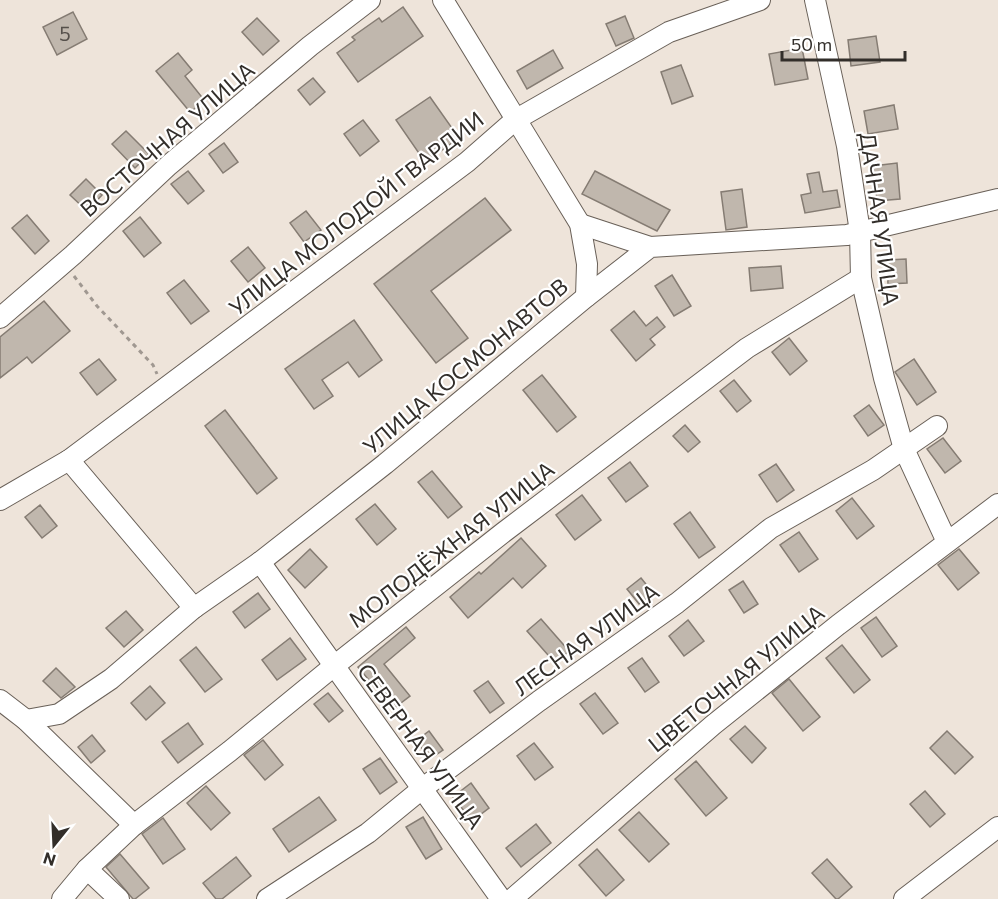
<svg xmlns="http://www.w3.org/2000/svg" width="998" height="899" font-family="Commissioner,sans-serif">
<rect width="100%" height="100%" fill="#eee4da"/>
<g fill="#c0b7ad" stroke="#857c73" stroke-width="1.5">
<path d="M 403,7 L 423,36 L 358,82 L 337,53 L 355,40 L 352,37 L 379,18 L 382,22 Z"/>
<path d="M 73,12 L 87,39 L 57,55 L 43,27 Z"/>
<path d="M 625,16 L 634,38 L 616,46 L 606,24 Z"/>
<path d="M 257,18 L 279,41 L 263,55 L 242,32 Z"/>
<path d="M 876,36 L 880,62 L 851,66 L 848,40 Z"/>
<path d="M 802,48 L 808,79 L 775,85 L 769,54 Z"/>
<path d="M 553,50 L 563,68 L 527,89 L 517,71 Z"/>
<path d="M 178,53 L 192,70 L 185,76 L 205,101 L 190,112 L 156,71 Z"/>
<path d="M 681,65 L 693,96 L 672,104 L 661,72 Z"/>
<path d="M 313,78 L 325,92 L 310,105 L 298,90 Z"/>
<path d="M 430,97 L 459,138 L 425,162 L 396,120 Z"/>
<path d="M 894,105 L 898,129 L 868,134 L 864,111 Z"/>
<path d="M 363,120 L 379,141 L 360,156 L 344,134 Z"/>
<path d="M 126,131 L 149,154 L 135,168 L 112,144 Z"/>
<path d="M 224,143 L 238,162 L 223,173 L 209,154 Z"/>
<path d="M 897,163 L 900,199 L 877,201 L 873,166 Z"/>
<path d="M 188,171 L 204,191 L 188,204 L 171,184 Z"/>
<path d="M 595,171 L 670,210 L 657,231 L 582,194 Z"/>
<path d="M 819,172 L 823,192 L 837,190 L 840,207 L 805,213 L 801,195 L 811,193 L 807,174 Z"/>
<path d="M 86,179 L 102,195 L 87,211 L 70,195 Z"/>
<path d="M 742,189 L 747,227 L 726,230 L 721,192 Z"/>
<path d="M 485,198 L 511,230 L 431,291 L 468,338 L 436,363 L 374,284 Z"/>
<path d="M 306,211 L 321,230 L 304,242 L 290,223 Z"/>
<path d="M 27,215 L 49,241 L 35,254 L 12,228 Z"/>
<path d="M 140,217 L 161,243 L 144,257 L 123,231 Z"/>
<path d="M 248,247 L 265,268 L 248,282 L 231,261 Z"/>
<path d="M 906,259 L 907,283 L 888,284 L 887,260 Z"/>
<path d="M 781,266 L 783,288 L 751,291 L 749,268 Z"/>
<path d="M 672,275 L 691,306 L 674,316 L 655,286 Z"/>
<path d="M 184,280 L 209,311 L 191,324 L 167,293 Z"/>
<path d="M 44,301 L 70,331 L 32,363 L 27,357 L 0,378 L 0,337 Z"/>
<path d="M 634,311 L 646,326 L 657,317 L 665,327 L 650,339 L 655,345 L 636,361 L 611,330 Z"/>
<path d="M 354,320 L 382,360 L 359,377 L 348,362 L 322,380 L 333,396 L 314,409 L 285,369 Z"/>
<path d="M 789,338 L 807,361 L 790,375 L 772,352 Z"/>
<path d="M 99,359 L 116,380 L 97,395 L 80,373 Z"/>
<path d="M 914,359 L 936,392 L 917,405 L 895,372 Z"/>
<path d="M 542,375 L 576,417 L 557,432 L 523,390 Z"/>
<path d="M 734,380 L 751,401 L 737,412 L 720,391 Z"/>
<path d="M 869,405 L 884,425 L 868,436 L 854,416 Z"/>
<path d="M 225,410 L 277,478 L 257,494 L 205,426 Z"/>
<path d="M 685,425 L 700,442 L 688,452 L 673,436 Z"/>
<path d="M 943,438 L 961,461 L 945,473 L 927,449 Z"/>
<path d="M 630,462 L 648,486 L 626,502 L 608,478 Z"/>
<path d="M 776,464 L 794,490 L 777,502 L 759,475 Z"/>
<path d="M 432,471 L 462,507 L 448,518 L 418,482 Z"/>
<path d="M 582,495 L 601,520 L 575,540 L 556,515 Z"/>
<path d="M 852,498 L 874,526 L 857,539 L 836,511 Z"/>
<path d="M 375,504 L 396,529 L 377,545 L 356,519 Z"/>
<path d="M 40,505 L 57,526 L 42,538 L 25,517 Z"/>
<path d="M 690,512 L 715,547 L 699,558 L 674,524 Z"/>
<path d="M 799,532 L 818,559 L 799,572 L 780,545 Z"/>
<path d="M 521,538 L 546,566 L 522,588 L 513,578 L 468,618 L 450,597 L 479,572 L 481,574 Z"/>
<path d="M 310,549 L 327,567 L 305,588 L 288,570 Z"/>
<path d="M 959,549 L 979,573 L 958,590 L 938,565 Z"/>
<path d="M 641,578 L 653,593 L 639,604 L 627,589 Z"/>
<path d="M 743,581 L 758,604 L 744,613 L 729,590 Z"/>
<path d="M 258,593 L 270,609 L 245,628 L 233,612 Z"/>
<path d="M 126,611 L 143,630 L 124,647 L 106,628 Z"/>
<path d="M 876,617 L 897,646 L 882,657 L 861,628 Z"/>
<path d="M 541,619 L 569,651 L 555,663 L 527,631 Z"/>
<path d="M 688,620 L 704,641 L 684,656 L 669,636 Z"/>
<path d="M 406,627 L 415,638 L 384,664 L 410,696 L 393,709 L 358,667 Z"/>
<path d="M 290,638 L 306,659 L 277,680 L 262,660 Z"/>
<path d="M 842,645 L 870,680 L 854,693 L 826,658 Z"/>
<path d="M 196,647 L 222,679 L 205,692 L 180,660 Z"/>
<path d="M 642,658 L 659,682 L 645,692 L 628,668 Z"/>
<path d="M 56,668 L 75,687 L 61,698 L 43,681 Z"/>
<path d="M 789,679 L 820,717 L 803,731 L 772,693 Z"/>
<path d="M 488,681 L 504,703 L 490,713 L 474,691 Z"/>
<path d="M 150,686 L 165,703 L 146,720 L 131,703 Z"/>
<path d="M 328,693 L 343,711 L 329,722 L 314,704 Z"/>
<path d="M 595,693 L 618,723 L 603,734 L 580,704 Z"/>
<path d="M 188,723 L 203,744 L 178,763 L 162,742 Z"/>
<path d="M 745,726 L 766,748 L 752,763 L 730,739 Z"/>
<path d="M 429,731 L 443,750 L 430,759 L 416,741 Z"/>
<path d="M 947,731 L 973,757 L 955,774 L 930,748 Z"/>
<path d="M 92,735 L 105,751 L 91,763 L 78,747 Z"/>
<path d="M 263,740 L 283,765 L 265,780 L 244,755 Z"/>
<path d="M 534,743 L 553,767 L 535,780 L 517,756 Z"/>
<path d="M 380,758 L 397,782 L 380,794 L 363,769 Z"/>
<path d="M 696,761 L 727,798 L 706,816 L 675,779 Z"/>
<path d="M 471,783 L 489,808 L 472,821 L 453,797 Z"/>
<path d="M 206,786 L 230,813 L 211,830 L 187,803 Z"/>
<path d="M 925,791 L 945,814 L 930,827 L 910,804 Z"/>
<path d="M 319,797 L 336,820 L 289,852 L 273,829 Z"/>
<path d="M 639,812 L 669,844 L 649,862 L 619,830 Z"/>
<path d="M 423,817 L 442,849 L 426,859 L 406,827 Z"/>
<path d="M 163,818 L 185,849 L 163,864 L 142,834 Z"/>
<path d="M 536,824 L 551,843 L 521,867 L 506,848 Z"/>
<path d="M 597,849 L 624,880 L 606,896 L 579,865 Z"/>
<path d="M 120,854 L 149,888 L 135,899 L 133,899 L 106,867 Z"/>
<path d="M 236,857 L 251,876 L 222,899 L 216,899 L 203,883 Z"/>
<path d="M 827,859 L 852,887 L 838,899 L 836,899 L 812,873 Z"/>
</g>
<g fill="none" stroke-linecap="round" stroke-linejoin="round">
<defs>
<g id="minor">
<path d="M 443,0 L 580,224 L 587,264 L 586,297"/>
<path d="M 815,0 L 847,146 L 860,232 L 861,278 L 884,378 L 904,449 L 947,542"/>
<path d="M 580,224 L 650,247"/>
<path d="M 0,318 L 73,255 L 169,165 L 310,46 L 370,0"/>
<path d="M 69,460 L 194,608"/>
<path d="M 0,500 L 69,460 L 467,162 L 515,120 L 669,32 L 760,0"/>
<path d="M 260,562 L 501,899"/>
<path d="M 0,700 L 26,720 L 134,825"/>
<path d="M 26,720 L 59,714 L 111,679 L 194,608 L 260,562 L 385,464 L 586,297 L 650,247 L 847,235 L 998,199"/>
<path d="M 87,869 L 119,899"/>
<path d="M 62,899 L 87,869 L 134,825 L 230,751 L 334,666 L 504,532 L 747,348 L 861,278"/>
<path d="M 267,899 L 368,833 L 423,788 L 539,701 L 677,603 L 771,528 L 873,470 L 937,426"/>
<path d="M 512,899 L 713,725 L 838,625 L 998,504"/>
<path d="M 904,899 L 998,827"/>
</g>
</defs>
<use href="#minor" stroke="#696058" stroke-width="22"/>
<path stroke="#a09891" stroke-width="3" stroke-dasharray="4.5 4.5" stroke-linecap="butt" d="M 74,276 L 97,306 L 153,365 L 157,374"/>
<use href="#minor" stroke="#fff" stroke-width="20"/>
</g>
<g text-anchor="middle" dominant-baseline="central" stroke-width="4.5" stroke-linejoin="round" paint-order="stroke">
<g font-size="20" fill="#56504b">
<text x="65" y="33">5</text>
</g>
<g font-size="22" fill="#322e2a" stroke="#fff">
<text transform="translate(167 139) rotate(-41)">ВОСТОЧНАЯ УЛИЦА</text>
<text transform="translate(356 213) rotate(-38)">УЛИЦА МОЛОДОЙ ГВАРДИИ</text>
<text transform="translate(880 219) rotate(82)">ДАЧНАЯ УЛИЦА</text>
<text transform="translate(465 366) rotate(-40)">УЛИЦА КОСМОНАВТОВ</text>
<text transform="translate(451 544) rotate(-38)">МОЛОДЁЖНАЯ УЛИЦА</text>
<text transform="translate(586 639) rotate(-36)">ЛЕСНАЯ УЛИЦА</text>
<text transform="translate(736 678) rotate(-39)">ЦВЕТОЧНАЯ УЛИЦА</text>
<text transform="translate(421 746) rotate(54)">СЕВЕРНАЯ УЛИЦА</text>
</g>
</g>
<g transform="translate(54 845) rotate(198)" stroke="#ffffff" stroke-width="4.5" paint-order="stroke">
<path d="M0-4.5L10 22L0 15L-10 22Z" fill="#322e2a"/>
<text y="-9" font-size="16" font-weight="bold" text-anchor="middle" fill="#322e2a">N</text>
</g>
<path d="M782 51v9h123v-9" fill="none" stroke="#322e2a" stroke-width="3"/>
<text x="791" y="51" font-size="18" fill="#322e2a" stroke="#ffffff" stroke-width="4.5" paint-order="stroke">50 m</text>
</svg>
